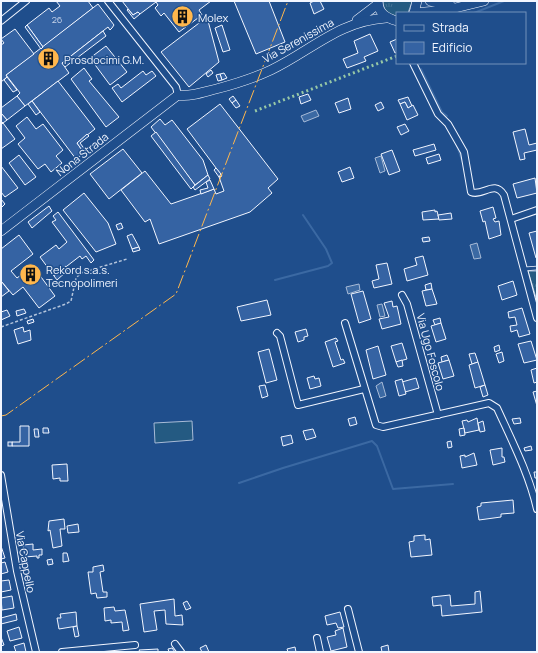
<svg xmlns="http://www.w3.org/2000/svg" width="538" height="653" font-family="Manrope,sans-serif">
<defs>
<pattern id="grass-tufts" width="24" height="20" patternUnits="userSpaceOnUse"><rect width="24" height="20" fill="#245a82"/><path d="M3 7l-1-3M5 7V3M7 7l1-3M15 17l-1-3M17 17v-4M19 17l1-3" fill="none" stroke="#447295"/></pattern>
</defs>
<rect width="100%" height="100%" fill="#1f4e8c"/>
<g fill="url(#grass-tufts)" stroke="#a8bbd7">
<path d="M 383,1 L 412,1 L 412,2 L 408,13 L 397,13 L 397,17 C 388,15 383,10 383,1 Z"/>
<path d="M 528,271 L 537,271 L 537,301 Z"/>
</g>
<path fill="#245a82" stroke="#a8bbd7" d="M 192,421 L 193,440 L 155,443 L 154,423 Z"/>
<g fill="#3b69a3" stroke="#a8bbd7">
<path d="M 316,110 L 319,116 L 304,122 L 301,116 Z"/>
<path d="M 381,156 L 385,171 L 380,173 L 375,158 Z"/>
<path d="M 477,243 L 481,258 L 474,259 L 470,245 Z"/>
<path d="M 359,284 L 360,290 L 348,294 L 346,287 Z"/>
<path d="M 382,304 L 385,316 L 380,317 L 377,305 Z"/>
<path d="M 382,382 L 386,396 L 380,398 L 376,386 Z"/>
</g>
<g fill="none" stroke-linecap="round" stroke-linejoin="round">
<g stroke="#3b69a3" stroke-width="2">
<path d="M 474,13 L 504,1"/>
<path d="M 419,63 L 419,64"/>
<path d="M 421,69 L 442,112 L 447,116"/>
<path d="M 456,143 L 463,163"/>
<path d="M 275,280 L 328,266 L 332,263 L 326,249 L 303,215"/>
<path d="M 239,483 L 283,468 L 372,441 L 377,446 L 393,489 L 453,484"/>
</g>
</g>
<g fill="#3563a3" stroke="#f2f6ff">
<path d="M 56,1 L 88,1 L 93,8 L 43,47 L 27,25 L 49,8 L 52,12 L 60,6 Z"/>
<path d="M 122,1 L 211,1 L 199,10 L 202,15 L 179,32 L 164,13 L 161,16 L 155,8 L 158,5 L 156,2 L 140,14 L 138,12 L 133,15 Z"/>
<path d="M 234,1 L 269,1 L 285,42 L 256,54 Z"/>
<path d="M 314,1 L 320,1 L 324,9 L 314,14 L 310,3 Z"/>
<path d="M 98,4 L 114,25 L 112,28 L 110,30 L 108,27 L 62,63 L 69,73 L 25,106 L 17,96 L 20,93 L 6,75 Z"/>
<path d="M 128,9 L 133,15 L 138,12 L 140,14 L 134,19 L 127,10 Z"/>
<path d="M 207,17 L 219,62 L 189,87 L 161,52 Z"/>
<path d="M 27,25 L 43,47 L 41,49 L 25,27 Z"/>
<path d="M 222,25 L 230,50 L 223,52 L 215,28 Z"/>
<path d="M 15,29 L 34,54 L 6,75 L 7,77 L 1,82 L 1,45 L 4,43 L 1,39 Z"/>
<path d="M 103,31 L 106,36 L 65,67 L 62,63 Z"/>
<path d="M 370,34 L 378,51 L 364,57 L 366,61 L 347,68 L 343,59 L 358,53 L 354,41 Z"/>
<path d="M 397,39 L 397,52 L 395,53 L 390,42 Z"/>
<path d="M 106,46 L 127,72 L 110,85 L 90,58 Z"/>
<path d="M 84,68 L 92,79 L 89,81 L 119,117 L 106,127 L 71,79 Z"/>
<path d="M 211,70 L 213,73 L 208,77 L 206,74 Z"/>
<path d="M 143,71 L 146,75 L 152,71 L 156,76 L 122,102 L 112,88 L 118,84 L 121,88 Z"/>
<path d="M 224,73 L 227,78 L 222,80 L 220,74 Z"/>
<path d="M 220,74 L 222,80 L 218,81 L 216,75 Z"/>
<path d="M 7,77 L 17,90 L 13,92 L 4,80 Z"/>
<path d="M 58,81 L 95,129 L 77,143 L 84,153 L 76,159 L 32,101 Z"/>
<path d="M 308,94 L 311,100 L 301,104 L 299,97 Z"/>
<path d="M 17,96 L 25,106 L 7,120 L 1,113 L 1,108 Z"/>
<path d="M 233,96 L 236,100 L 232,103 L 229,99 Z"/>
<path d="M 408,97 L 412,106 L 408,108 L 405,102 L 400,104 L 398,100 Z"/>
<path d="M 348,98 L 351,109 L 339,113 L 335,103 Z"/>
<path d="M 236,100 L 240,106 L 236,108 L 232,103 Z"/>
<path d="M 32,101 L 40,112 L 36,115 L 28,104 Z"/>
<path d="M 381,102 L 384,108 L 378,111 L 375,105 Z"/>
<path d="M 405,102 L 408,108 L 413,105 L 418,115 L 407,120 L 400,104 Z"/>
<path d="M 220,104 L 278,179 L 268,188 L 272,193 L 250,212 L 159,244 L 150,219 L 145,222 L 121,190 L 145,171 L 171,204 L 214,189 L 216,194 L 224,191 L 219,177 L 222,176 L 187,129 Z"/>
<path d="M 1,113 L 7,120 L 3,123 L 1,121 Z"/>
<path d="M 27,117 L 36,129 L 43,124 L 63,150 L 56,156 L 62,163 L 51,172 L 45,164 L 38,169 L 18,144 L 25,138 L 16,126 Z"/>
<path d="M 160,119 L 165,125 L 172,120 L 203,160 L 208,175 L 195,185 L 151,127 Z"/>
<path d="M 3,123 L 15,139 L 1,149 L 1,125 Z"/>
<path d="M 405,124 L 409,131 L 401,135 L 397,127 Z"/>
<path d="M 525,129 L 529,145 L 537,143 L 537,150 L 524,153 L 525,159 L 520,160 L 513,132 Z"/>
<path d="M 156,132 L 195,185 L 191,189 L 151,136 Z"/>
<path d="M 87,134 L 89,136 L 80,143 L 86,151 L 84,153 L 77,143 Z"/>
<path d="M 434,144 L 436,150 L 415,156 L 413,150 Z"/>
<path d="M 123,149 L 142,173 L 109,199 L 90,174 Z"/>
<path d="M 392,150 L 400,171 L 389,175 L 381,154 Z"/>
<path d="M 439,154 L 441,160 L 428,164 L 426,158 Z"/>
<path d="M 19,155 L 36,177 L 25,185 L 9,163 Z"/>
<path d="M 1,166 L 18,188 L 5,197 L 1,192 Z"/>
<path d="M 350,167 L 354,178 L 342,182 L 338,172 Z"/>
<path d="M 216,168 L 221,174 L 219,177 L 214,170 Z"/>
<path d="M 208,175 L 210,179 L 195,190 L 193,187 Z"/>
<path d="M 535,178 L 537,193 L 517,198 L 513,184 Z"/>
<path d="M 210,180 L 214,189 L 201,194 L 200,190 L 208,188 L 206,182 Z"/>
<path d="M 84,193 L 108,223 L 116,244 L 96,252 L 63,210 Z"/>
<path d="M 1,199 L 5,204 L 1,208 Z"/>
<path d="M 49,206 L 52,211 L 32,228 L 28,222 Z"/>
<path d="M 493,207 L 496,218 L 493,219 L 495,222 L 499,221 L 501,235 L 489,239 L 485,221 L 483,222 L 480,211 Z"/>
<path d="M 435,210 L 435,212 L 437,211 L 439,219 L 423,220 L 422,212 Z"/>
<path d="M 58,212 L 94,260 L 91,263 L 86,256 L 82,259 L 80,256 L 54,276 L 40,257 L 56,245 L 59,249 L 67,242 L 52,222 L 56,220 L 53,216 Z"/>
<path d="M 451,213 L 452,219 L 439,220 L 438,215 Z"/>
<path d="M 121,223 L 123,228 L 118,230 L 116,225 Z"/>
<path d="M 537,231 L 537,258 L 536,258 L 529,233 Z"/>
<path d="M 132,234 L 139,247 L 132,249 L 127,236 Z"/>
<path d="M 19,235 L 33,254 L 11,271 L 17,278 L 33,266 L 55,296 L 39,308 L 23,287 L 13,295 L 1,281 L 1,249 Z"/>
<path d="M 429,237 L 430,241 L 423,242 L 422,238 Z"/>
<path d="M 139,247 L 140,250 L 133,252 L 132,249 Z"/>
<path d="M 423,256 L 428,275 L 407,281 L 404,269 L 417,265 L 415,258 Z"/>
<path d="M 387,263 L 392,284 L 374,288 L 372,281 L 379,279 L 376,265 Z"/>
<path d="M 66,266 L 68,270 L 57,280 L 54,276 Z"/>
<path d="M 1,281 L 9,291 L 1,297 Z"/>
<path d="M 513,281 L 517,295 L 502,300 L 498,286 Z"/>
<path d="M 431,283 L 432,289 L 426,290 L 425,285 Z"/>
<path d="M 432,289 L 437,304 L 426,306 L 422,291 Z"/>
<path d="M 363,291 L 371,319 L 359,323 L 351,294 Z"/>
<path d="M 267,300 L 271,315 L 241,321 L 237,307 Z"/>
<path d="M 392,301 L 393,307 L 397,306 L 401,324 L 382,329 L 379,319 L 389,317 L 384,303 Z"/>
<path d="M 522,308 L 530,334 L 519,337 L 517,330 L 511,332 L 510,326 L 517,325 L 515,317 L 509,318 L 508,312 Z"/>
<path d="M 24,309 L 26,313 L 17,316 L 16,311 Z"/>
<path d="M 7,310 L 10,316 L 1,320 L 1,312 Z"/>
<path d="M 440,318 L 441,323 L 435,325 L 433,320 Z"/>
<path d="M 33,319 L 34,322 L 28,324 L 27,321 Z"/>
<path d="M 441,323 L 446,339 L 436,342 L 431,326 Z"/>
<path d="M 23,327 L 24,332 L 30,330 L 31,340 L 18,344 L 14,330 Z"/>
<path d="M 306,329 L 308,336 L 304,337 L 304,340 L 298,342 L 295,332 Z"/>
<path d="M 336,338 L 338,341 L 335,342 L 341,360 L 343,359 L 345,363 L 333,367 L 325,342 Z"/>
<path d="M 531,341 L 537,360 L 524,363 L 518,344 Z"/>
<path d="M 402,343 L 407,359 L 396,362 L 391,346 Z"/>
<path d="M 499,345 L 500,350 L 495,352 L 494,347 Z"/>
<path d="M 378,346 L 386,375 L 373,379 L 366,350 Z"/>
<path d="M 269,349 L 277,380 L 266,383 L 258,352 Z"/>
<path d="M 502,352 L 504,361 L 499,363 L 496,354 Z"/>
<path d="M 475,353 L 478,362 L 472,364 L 469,354 Z"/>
<path d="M 447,355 L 449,360 L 442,362 L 441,357 Z"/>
<path d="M 402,360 L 403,366 L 398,367 L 396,362 Z"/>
<path d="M 449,360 L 454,376 L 443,379 L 438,363 Z"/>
<path d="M 478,362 L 485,385 L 475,388 L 469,365 Z"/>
<path d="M 537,368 L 537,382 L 534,383 L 531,370 Z"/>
<path d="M 314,376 L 315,379 L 319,378 L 321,386 L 310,389 L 307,378 Z"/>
<path d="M 416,378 L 419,388 L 405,392 L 402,382 Z"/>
<path d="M 402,379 L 406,394 L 399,396 L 395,381 Z"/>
<path d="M 265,385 L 268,396 L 262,398 L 259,386 Z"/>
<path d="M 485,385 L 488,395 L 483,397 L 480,387 Z"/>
<path d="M 537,391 L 537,406 L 533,392 Z"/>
<path d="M 355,417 L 357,424 L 350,426 L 348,419 Z"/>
<path d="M 477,418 L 479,430 L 465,433 L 462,421 L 467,420 L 468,422 Z"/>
<path d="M 520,418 L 521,423 L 514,424 L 512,419 Z"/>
<path d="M 483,421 L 485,431 L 480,432 L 478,423 Z"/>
<path d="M 20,426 L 29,426 L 29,446 L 12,446 L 12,442 L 20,442 Z"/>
<path d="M 43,428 L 48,428 L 49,433 L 43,433 Z"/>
<path d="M 464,428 L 465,435 L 460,436 L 459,429 Z"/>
<path d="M 34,429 L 38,429 L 39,437 L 35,437 Z"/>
<path d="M 313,429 L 316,437 L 306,440 L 303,431 Z"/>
<path d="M 291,435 L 293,443 L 283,446 L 281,437 Z"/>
<path d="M 451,441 L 452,447 L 448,448 L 447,442 Z"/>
<rect x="8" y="442" width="4" height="4"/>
<path d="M 531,446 L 532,450 L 525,451 L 524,448 Z"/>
<path d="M 502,448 L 502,457 L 504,457 L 505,462 L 493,465 L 490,450 Z"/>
<path d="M 474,453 L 477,465 L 462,468 L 460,456 L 465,455 L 465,457 Z"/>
<path d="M 67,464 L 68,481 L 60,481 L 60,478 L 53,479 L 52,465 Z"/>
<path d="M 534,472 L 537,472 L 537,478 L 535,478 Z"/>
<path d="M 513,500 L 514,513 L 501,514 L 501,517 L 479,520 L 477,507 L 481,506 L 481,503 Z"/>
<path d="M 64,519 L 65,529 L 60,529 L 62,546 L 53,548 L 50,530 L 48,531 L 49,521 Z"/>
<path d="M 78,524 L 79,532 L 68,533 L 67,526 Z"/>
<path d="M 425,535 L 425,540 L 430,539 L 432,555 L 411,557 L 409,542 L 414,541 L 414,536 Z"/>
<path d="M 33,544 L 33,550 L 42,549 L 42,555 L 39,555 L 39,558 L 37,558 L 37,556 L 25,557 L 23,545 Z"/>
<path d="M 1,546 L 5,558 L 1,559 Z"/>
<path d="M 63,553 L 67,553 L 69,561 L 63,562 Z"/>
<path d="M 52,559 L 53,564 L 48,565 L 47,560 Z"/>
<path d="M 5,562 L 8,572 L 1,574 L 1,563 Z"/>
<path d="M 103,565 L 104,571 L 100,572 L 103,592 L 107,592 L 107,597 L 97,598 L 96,593 L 91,594 L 88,572 L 93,572 L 93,567 Z"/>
<path d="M 9,580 L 11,590 L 1,592 L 1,581 Z"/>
<path d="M 480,591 L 482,612 L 442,616 L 441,605 L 433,606 L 432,597 L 450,595 L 451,606 L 475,604 L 475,592 Z"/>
<path d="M 12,596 L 14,608 L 2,610 L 1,598 Z"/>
<path d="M 174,599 L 175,616 L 182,615 L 183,625 L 166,624 L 165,610 L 154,611 L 157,630 L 144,632 L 140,604 Z"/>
<path d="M 187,601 L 191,608 L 186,610 L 183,603 Z"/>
<path d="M 114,607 L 115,611 L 125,610 L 129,630 L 123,631 L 122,622 L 111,623 L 111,620 L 105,621 L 104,608 Z"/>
<path d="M 76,612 L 77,626 L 59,629 L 57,618 L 61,618 L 60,614 Z"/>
<path d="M 340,612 L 344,627 L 338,628 L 336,623 L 327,625 L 325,616 Z"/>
<path d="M 16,614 L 17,620 L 1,624 L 1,618 Z"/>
<path d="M 77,626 L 79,636 L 75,637 L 73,627 Z"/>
<path d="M 19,627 L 22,638 L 10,641 L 7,631 Z"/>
<path d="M 343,628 L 347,647 L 331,651 L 327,637 L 336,635 L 335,631 Z"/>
<path d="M 1,637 L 4,645 L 1,646 Z"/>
<path d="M 24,643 L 26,652 L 16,652 L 14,646 Z"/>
<path d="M 206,645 L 209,652 L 202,652 L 200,648 Z"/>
<path d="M 388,645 L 389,652 L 382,652 L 381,647 Z"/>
<path d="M 295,647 L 296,652 L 288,652 L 287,649 Z"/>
<path d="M 172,648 L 175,652 L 169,652 L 168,649 Z"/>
<path d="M 158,649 L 158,652 L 140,652 L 139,650 Z"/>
</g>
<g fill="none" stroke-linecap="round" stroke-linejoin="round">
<defs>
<path id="lane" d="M 524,269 L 537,268"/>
<g id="street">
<path d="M 108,1 L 176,87 L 178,95"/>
<path d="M 1,21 L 26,1"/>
<path d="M 413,63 L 438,114 L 448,124 L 464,152 L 471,192 C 483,197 494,179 504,195 L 537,318"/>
<path d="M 511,219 L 537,210"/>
<path d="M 402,295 L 407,304 L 438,415"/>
<path d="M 345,323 L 376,425 L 383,427 L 489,403 L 497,408 C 512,441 529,474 537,509"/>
<path d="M 277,333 L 280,336 L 298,405 L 364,389"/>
<path d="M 1,475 L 17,571 L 36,652"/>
<path d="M 348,609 L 359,652"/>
<path d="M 317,638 L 320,652"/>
<path d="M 175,644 L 181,652"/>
<path d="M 62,652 L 135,645"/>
</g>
<g id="secondary">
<path d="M 378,1 C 378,13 386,18 397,21"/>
<path d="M 430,1 L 451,6"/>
<path d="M 414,13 L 447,10 L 484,1"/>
<path d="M 414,13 L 417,1"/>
<path d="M 357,20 L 378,4"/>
<path d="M 1,231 L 178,95 C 191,97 204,92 216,89 C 235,84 254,78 271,70 C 312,50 339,21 386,18"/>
</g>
</defs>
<use href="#lane" stroke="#f2f6ff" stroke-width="4.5"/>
<use href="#street" stroke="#f2f6ff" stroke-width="8"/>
<use href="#secondary" stroke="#f2f6ff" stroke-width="10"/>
<path stroke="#b3c4dc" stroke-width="1.5" stroke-dasharray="3 2" stroke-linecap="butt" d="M 1,327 L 66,304 L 71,301 L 76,278 L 81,273 L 127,259"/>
<use href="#lane" stroke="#1f4e8c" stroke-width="3"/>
<use href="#street" stroke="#1f4e8c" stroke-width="6"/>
<use href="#secondary" stroke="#1f4e8c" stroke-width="9"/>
<path stroke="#97c8a6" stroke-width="3" stroke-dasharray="2 3" stroke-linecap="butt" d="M 255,111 L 397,56"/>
<path stroke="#ffb74d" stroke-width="1" stroke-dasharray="14 3 2 3" stroke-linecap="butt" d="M 1,416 L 6,415 L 176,294 L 288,1"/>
</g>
<defs>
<symbol id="building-disc" viewBox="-11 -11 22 22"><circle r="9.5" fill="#ffb74d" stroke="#1f4e8c"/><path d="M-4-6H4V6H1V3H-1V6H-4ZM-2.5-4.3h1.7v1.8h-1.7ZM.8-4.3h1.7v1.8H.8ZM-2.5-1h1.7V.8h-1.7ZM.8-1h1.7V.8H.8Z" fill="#111"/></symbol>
</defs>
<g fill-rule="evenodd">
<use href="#building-disc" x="170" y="4" width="25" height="25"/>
<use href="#building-disc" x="36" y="46" width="25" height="25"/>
<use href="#building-disc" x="18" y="262" width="25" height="25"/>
</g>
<g text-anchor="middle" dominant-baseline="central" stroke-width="3" stroke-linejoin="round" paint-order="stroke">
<g font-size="9" fill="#c3d1e8">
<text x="57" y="19">26</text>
</g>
<g font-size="11" fill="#f2f6ff" stroke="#1f4e8c" text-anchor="start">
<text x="198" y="17">Molex</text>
<text x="64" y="59">Prosdocimi G.M.</text>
<text x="46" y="269">Rekord s.a.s.<tspan x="46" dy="13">Tecnopolimeri</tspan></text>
</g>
<g font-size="11" fill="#f2f6ff" stroke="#1f4e8c">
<text transform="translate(298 40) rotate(-29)">Via Serenissima</text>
<text transform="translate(82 154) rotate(-38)">Nona Strada</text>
<text transform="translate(431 352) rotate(75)">Via Ugo Foscolo</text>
<text transform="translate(26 562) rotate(79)">Via Cappello</text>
</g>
</g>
<rect width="538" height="653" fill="none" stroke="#f2f6ff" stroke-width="4"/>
<rect x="396" y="12" width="130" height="52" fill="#1f4e8c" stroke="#7391ba"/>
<rect x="404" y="25" width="20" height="6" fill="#1f4e8c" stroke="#7391ba"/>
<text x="432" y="32" font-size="12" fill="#f2f6ff">Strada</text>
<rect x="404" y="42" width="20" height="12" fill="#3563a3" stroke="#7391ba"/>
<text x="432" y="52" font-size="12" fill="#f2f6ff">Edificio</text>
</svg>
